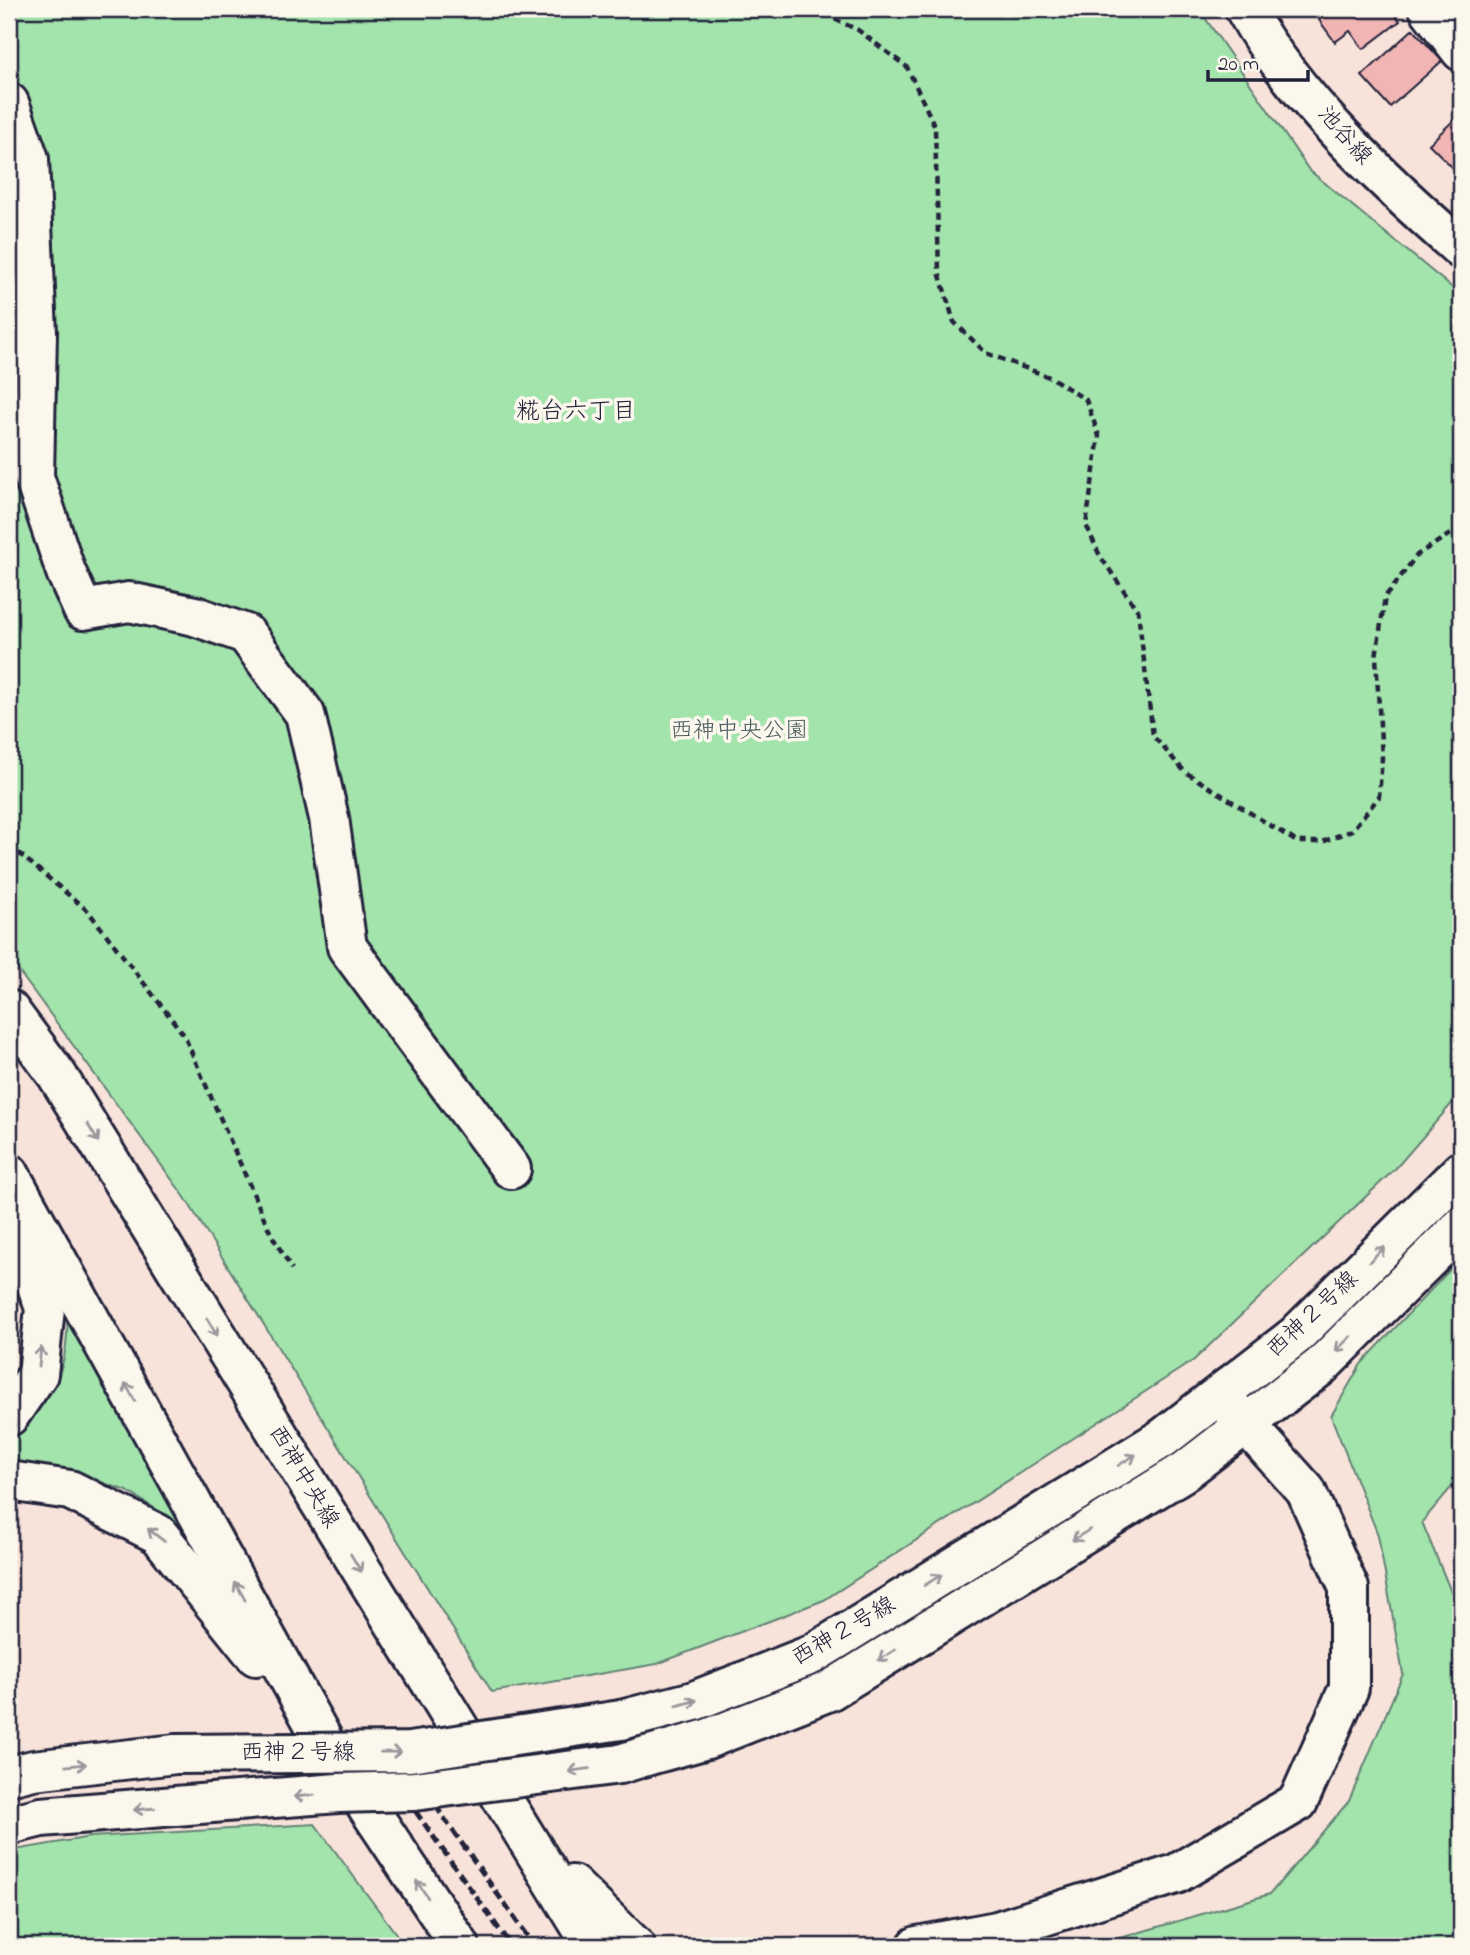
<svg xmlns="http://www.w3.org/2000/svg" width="1470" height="1955" font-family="'Indie Flower','Klee One',sans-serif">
<rect width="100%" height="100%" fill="#f8e3db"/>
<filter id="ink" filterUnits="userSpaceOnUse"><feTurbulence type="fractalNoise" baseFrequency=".0143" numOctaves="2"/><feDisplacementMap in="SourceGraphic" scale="14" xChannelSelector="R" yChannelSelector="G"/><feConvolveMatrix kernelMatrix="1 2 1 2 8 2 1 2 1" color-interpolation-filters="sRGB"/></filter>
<g filter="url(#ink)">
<g fill="#a3e3ac" stroke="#628274" stroke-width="2">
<path d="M 9,9 L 1199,9 L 1309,170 L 1461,295 L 1461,1093 L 1396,1168 L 1194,1360 L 824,1600 L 657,1664 L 492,1692 L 184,1196 L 9,958 Z"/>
<path d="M 1461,1258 L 1461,1476 L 1422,1522 L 1461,1616 L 1461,1946 L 1093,1946 L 1270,1894 L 1349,1801 L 1403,1674 L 1378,1535 L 1331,1416 L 1361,1364 Z"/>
<path d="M 65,1290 L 181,1525 L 127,1491 L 58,1468 L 9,1466 L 9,1441 C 59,1395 74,1358 65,1290 Z"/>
<path d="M 315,1824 L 405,1946 L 9,1946 L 9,1851 L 90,1837 Z"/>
</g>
<g fill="#f1b5b3" stroke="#22223b" stroke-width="2">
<path d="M 1390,9 L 1400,21 L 1363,49 L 1350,31 L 1335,42 L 1319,20 L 1336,9 Z"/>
<path d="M 1413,29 L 1442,61 L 1390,107 L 1362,76 Z"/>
<path d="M 1461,113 L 1461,176 L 1429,144 Z"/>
</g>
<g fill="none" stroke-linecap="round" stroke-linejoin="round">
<defs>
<g id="minor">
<path d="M 1245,9 C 1294,98 1385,182 1461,249"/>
<path d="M 1429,9 L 1461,51"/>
<path d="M 9,103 L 29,159 L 37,333 L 34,477 L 66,572 L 83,610 L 129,602 L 195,616 L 246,634 L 305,714 L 329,818 L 347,947 L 511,1169"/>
<path d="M 9,1010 L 57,1075 L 593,1946"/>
<path d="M 9,1173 L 323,1740 L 460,1946"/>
<path d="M 9,1416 L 38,1374 L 45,1308 L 13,1220"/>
<path d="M 9,1481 L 70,1490 L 158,1534 L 256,1656"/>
<path d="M 621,1720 L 694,1701 L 811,1655 L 1163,1438 L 1295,1336 L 1461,1171"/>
<path d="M 646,1756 L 707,1739 L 829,1691 L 1185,1471 L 1321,1366 L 1461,1227"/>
<path d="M 9,1776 L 33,1770 L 176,1754"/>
<path d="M 9,1825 L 41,1817 L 212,1803"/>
<path d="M 572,1885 L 635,1946"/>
<path d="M 917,1946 L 997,1931 L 1176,1874 L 1298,1802 L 1349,1688 L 1349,1588 L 1306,1491 L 1228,1404"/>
</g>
</defs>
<use href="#minor" stroke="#22223b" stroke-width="44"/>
<g stroke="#22223b" stroke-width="4.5" stroke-dasharray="7 5" stroke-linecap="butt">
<path d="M 813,9 L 858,30 L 907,67 L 935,127 L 939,272 L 954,322 L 986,353 L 1052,378 L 1086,400 L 1099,436 L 1086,525 L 1100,556 L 1138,611 L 1153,736 L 1185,772 L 1297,842 L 1322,842 L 1352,830 L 1379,797 L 1382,758 L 1376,657 L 1385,597 L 1417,555 L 1461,527"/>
<path d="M 9,845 L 88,911 L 184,1035 L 271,1234 L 292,1269"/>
</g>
<use href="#minor" stroke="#fbf7ec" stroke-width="38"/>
<g stroke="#22223b" stroke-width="5" stroke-dasharray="10 5" stroke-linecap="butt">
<path d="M 392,1744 L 534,1946"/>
<path d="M 372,1750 L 511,1946"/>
</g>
<defs>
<g id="minor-bridge">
<path d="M 176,1754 L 410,1752 L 621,1720"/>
<path d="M 212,1803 L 338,1793 L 414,1791 L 620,1764 L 646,1756"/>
</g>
</defs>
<use href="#minor-bridge" stroke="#22223b" stroke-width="44" stroke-linecap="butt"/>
<use href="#minor-bridge" stroke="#fbf7ec" stroke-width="38"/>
</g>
<defs><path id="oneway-shaft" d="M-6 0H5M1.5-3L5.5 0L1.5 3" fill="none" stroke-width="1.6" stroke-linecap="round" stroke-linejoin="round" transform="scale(1.75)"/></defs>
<g stroke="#99979c">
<use href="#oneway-shaft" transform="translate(93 1133) rotate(59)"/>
<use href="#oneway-shaft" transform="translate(1377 1254) rotate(-45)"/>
<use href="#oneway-shaft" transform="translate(212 1327) rotate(59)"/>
<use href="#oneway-shaft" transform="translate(1343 1344) rotate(135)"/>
<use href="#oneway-shaft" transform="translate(40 1357) rotate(-84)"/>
<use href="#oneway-shaft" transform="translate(130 1392) rotate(-119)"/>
<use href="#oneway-shaft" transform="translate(1127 1460) rotate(-32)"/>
<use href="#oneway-shaft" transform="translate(156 1535) rotate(-142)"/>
<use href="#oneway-shaft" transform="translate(1081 1535) rotate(148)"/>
<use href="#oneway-shaft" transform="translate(356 1563) rotate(59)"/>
<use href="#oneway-shaft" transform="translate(933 1580) rotate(-32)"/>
<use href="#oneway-shaft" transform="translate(240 1591) rotate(-119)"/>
<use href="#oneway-shaft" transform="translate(887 1655) rotate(148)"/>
<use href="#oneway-shaft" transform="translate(687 1703) rotate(-16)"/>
<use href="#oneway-shaft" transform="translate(391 1752) rotate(-1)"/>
<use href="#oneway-shaft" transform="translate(76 1765) rotate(-6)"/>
<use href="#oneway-shaft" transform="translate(579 1770) rotate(173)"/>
<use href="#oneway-shaft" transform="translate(304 1796) rotate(175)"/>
<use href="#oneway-shaft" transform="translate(144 1809) rotate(175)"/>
<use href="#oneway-shaft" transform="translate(422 1889) rotate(-124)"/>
</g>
</g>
<g text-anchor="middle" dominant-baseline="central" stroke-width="7" stroke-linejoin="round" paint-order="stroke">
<g font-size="23" fill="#22223b" stroke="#fbf7ec">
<text transform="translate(1344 136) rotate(49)">池谷線</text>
<text transform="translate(1313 1315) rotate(-43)">西神２号線</text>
<text transform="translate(303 1477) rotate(59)">西神中央線</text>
<text transform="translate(844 1632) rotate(-30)">西神２号線</text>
<text x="298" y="1753">西神２号線</text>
</g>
<g font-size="23" fill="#495c5d" stroke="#fbf7ec">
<text x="739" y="731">西神中央公園</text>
</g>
<g font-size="24" fill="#22223b" stroke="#fbf7ec">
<text x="576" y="412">糀台六丁目</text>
</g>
</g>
<rect width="1470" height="1955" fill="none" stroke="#fbf7ec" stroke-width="35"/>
<rect x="18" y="18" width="1435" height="1920" fill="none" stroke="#22223b" stroke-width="2.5" filter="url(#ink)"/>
<path d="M1208 70v10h100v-10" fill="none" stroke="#22223b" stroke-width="3.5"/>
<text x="1218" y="70" font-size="21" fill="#22223b" stroke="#fbf7ec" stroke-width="5" paint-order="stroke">20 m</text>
</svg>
